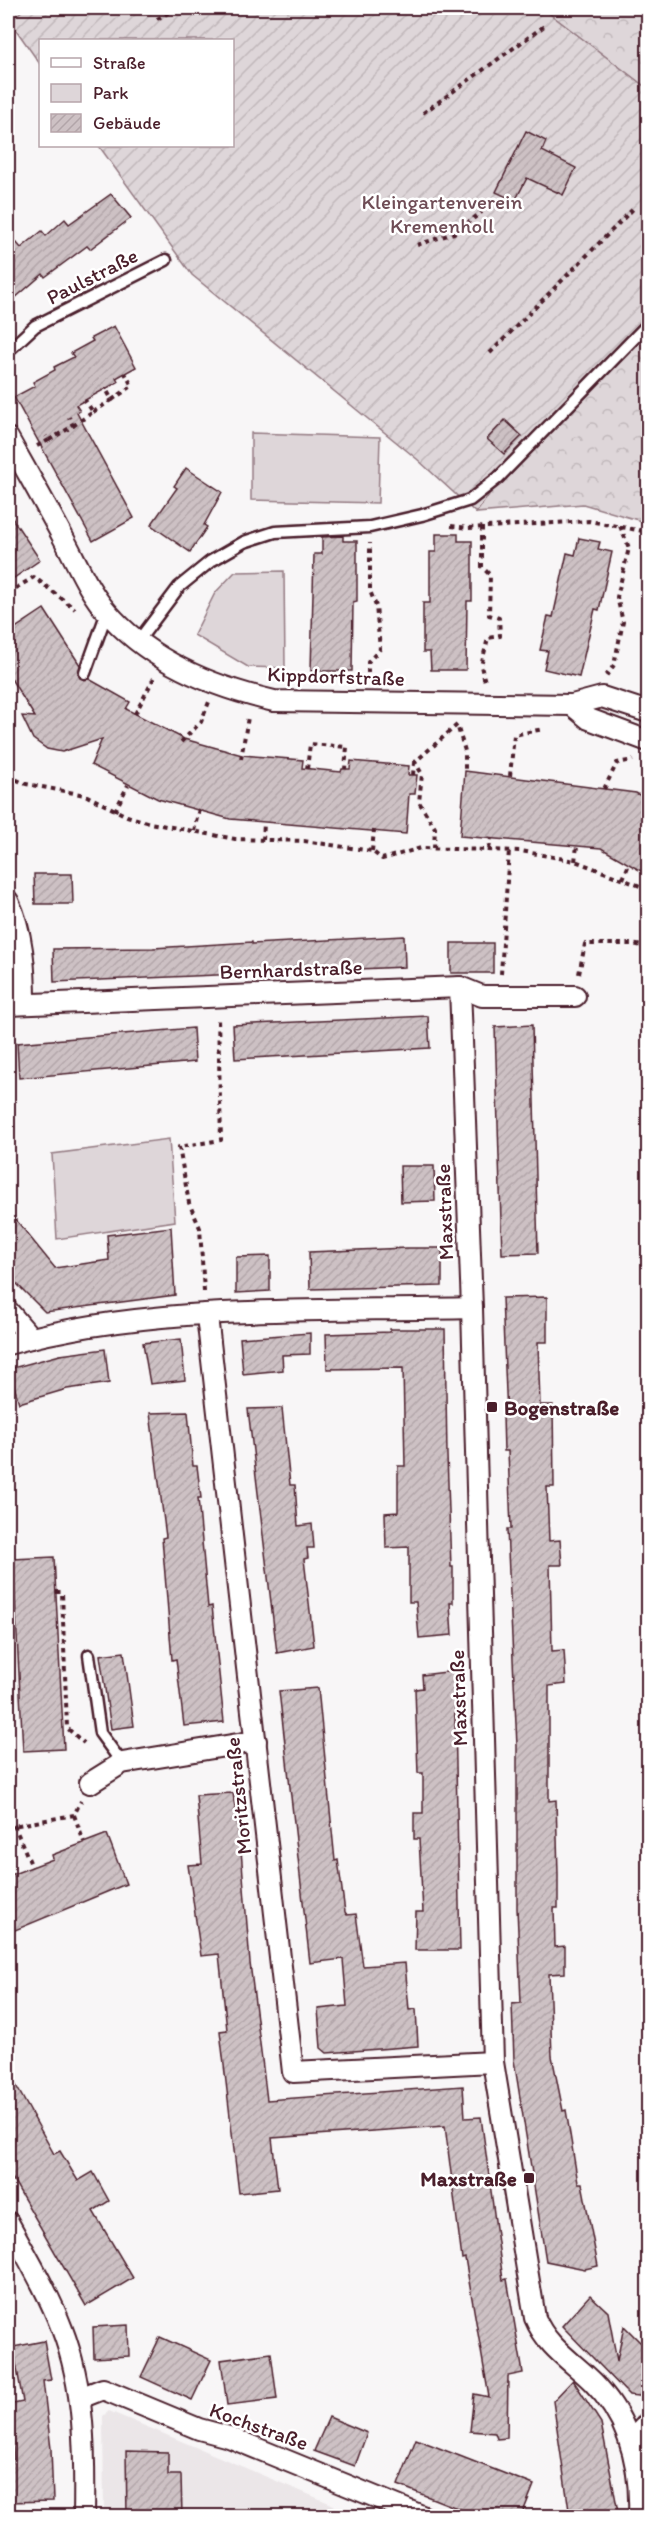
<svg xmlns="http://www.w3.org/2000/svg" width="656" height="2524" font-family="Itim,sans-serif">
<defs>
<pattern id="forest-crowns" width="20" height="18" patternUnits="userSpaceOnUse" patternTransform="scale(1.5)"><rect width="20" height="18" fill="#ded6d9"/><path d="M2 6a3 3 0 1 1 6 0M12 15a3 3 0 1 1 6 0" fill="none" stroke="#c0b7ba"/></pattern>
<pattern id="garden-furrows" width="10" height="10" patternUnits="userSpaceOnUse" patternTransform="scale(1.5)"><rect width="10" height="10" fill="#ded6d9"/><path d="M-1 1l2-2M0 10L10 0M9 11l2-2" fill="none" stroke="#c0b7ba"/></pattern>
<pattern id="building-hatch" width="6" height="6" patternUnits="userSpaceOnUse" patternTransform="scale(1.5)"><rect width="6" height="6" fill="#cdc1c4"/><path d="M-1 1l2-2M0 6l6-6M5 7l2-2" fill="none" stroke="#b2a5a9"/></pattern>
</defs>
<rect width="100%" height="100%" fill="#f8f6f7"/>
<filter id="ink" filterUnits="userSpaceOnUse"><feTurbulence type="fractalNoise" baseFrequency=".0167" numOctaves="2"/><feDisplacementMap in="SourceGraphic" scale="12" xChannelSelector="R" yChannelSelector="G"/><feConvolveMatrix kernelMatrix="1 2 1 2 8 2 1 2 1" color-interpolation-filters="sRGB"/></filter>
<g filter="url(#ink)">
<path fill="#ebe6e8" d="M 109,2411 L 334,2505 L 333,2516 L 104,2516 L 103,2416 Z"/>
<g fill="url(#forest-crowns)" stroke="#947a82" stroke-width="1.5">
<path d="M 542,8 L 648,8 L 648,89 Z"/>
<path d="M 648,317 L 648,523 L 583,504 L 476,513 L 524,444 Z"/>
</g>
<g fill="#ded6d9" stroke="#947a82" stroke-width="1.5">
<path d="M 251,433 L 380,437 L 378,503 L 251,500 Z"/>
<path d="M 284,571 L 285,668 L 248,667 L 194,635 L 215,593 L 235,572 Z"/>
<path d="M 169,1139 L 175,1221 L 57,1239 L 52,1154 Z"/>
</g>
<path fill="url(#garden-furrows)" stroke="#947a82" stroke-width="1.5" d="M 25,8 L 542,8 L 648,89 L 648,317 L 524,444 L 476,513 L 417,459 L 192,275 L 99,146 L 232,146 L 232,40 L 40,40 L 40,64 L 10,21 Z"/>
<g fill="url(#building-hatch)" stroke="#4a1f2b" stroke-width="1.5">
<path d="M 526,131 L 546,141 L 542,151 L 576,168 L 563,195 L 527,178 L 515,201 L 496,192 Z"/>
<path d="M 111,194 L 131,218 L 90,249 L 87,246 L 45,277 L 43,274 L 8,304 L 8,232 L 21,248 L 42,231 L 46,236 L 65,219 L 69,224 Z"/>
<path d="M 114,326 L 136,367 L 116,378 L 118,382 L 76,405 L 80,411 L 77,413 L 134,518 L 93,541 L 14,397 L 35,386 L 33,382 L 55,370 L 54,367 L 74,357 L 71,353 L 93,341 L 91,338 Z"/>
<path d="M 505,420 L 522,436 L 504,454 L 487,439 Z"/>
<path d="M 186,468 L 222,492 L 204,525 L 207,527 L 190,552 L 151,525 L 177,488 L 174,486 Z"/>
<path d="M 8,512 L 40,560 L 8,582 Z"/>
<path d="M 436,534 L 458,534 L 458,541 L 472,541 L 472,601 L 467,601 L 466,670 L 431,670 L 430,652 L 423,652 L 423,603 L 430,603 L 430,552 L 436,552 Z"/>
<path d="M 343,536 L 343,541 L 357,541 L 357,601 L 353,602 L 352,671 L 311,671 L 314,554 L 322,554 L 322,537 Z"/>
<path d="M 579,538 L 600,542 L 598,549 L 612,552 L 599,610 L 595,609 L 579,677 L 544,669 L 548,651 L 540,650 L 548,616 L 553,617 L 567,553 L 575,555 Z"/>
<path d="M 44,609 L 80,665 L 78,674 L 80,678 L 89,679 L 130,702 L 126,709 L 184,739 L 242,755 L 303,760 L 302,768 L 341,772 L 342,769 L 350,769 L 351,761 L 409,766 L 408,775 L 417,775 L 415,794 L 409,794 L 406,834 L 230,819 L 158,799 L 91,765 L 102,739 L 62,752 L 47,749 L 33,739 L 22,716 L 35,717 L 8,674 L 8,633 Z"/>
<path d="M 465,771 L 636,793 L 648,800 L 648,875 L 601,848 L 460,836 Z"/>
<path d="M 34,874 L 72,874 L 73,904 L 35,904 Z"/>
<path d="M 404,936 L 405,967 L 54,982 L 53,949 L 153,948 L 252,942 L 252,944 Z"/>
<rect x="451" y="943" width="42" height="30"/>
<path d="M 428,1016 L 430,1048 L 235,1059 L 233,1025 Z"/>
<path d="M 532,1025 L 538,1253 L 502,1254 L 495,1027 Z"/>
<path d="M 193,1028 L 195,1062 L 19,1078 L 17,1043 Z"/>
<path d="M 400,1166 L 434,1166 L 435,1201 L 401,1202 Z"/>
<path d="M 8,1210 L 55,1268 L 109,1260 L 107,1235 L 171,1227 L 175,1295 L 45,1312 L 8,1275 Z"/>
<path d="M 407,1248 L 442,1248 L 442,1286 L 310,1289 L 309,1252 Z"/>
<path d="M 270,1256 L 270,1291 L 236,1293 L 236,1257 Z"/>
<path d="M 547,1297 L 547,1342 L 538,1342 L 540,1405 L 553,1405 L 554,1487 L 547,1487 L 549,1541 L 560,1540 L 562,1565 L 550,1565 L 552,1651 L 564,1650 L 566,1684 L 549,1686 L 549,1801 L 556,1800 L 558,1874 L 558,1908 L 554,1908 L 555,1947 L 565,1946 L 565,1973 L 549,1974 L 552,2056 L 563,2111 L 566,2110 L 578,2183 L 582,2183 L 598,2266 L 585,2269 L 546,2261 L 514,2060 L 512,2004 L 521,2003 L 517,1908 L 517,1746 L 507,1529 L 511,1529 L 508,1451 L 504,1451 L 503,1416 L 507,1416 L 502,1298 Z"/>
<path d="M 390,1329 L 445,1329 L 447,1455 L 451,1567 L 453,1567 L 453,1603 L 450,1603 L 452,1635 L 419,1638 L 416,1602 L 409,1602 L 409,1547 L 386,1548 L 385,1513 L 398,1512 L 398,1466 L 405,1466 L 403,1368 L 327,1369 L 326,1334 L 390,1332 Z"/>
<path d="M 310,1333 L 310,1354 L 282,1355 L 283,1370 L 243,1374 L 240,1338 Z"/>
<path d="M 181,1339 L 185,1380 L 150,1384 L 143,1343 Z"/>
<path d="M 105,1349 L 109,1383 L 67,1389 L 19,1403 L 9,1369 L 60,1355 Z"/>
<path d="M 282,1408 L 290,1485 L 295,1485 L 298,1526 L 312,1524 L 314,1548 L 307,1548 L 308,1558 L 304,1559 L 314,1646 L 277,1653 L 248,1409 Z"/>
<path d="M 188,1412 L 193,1466 L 197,1466 L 201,1498 L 198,1498 L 208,1607 L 212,1606 L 224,1722 L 184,1726 L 176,1659 L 172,1660 L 162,1538 L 166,1537 L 150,1413 Z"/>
<path d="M 54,1557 L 64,1749 L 23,1751 L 13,1559 Z"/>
<path d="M 124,1652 L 134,1726 L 111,1729 L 100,1655 Z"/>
<path d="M 454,1671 L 460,1950 L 415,1950 L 416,1912 L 423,1912 L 419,1839 L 414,1839 L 414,1813 L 423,1813 L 423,1773 L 418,1773 L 415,1689 L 423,1688 L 422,1675 Z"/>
<path d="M 318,1688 L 335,1861 L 338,1860 L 345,1912 L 347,1915 L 356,1914 L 363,1966 L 405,1963 L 409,2010 L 416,2009 L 418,2046 L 327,2053 L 321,2048 L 318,2009 L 347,2006 L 343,1959 L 310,1963 L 279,1691 Z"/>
<path d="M 233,1793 L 241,1850 L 250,1963 L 267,2100 L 463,2086 L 465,2118 L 481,2117 L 503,2280 L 507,2279 L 523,2373 L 508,2376 L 507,2438 L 497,2439 L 495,2433 L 470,2431 L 474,2394 L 489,2397 L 465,2258 L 462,2259 L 445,2126 L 272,2138 L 278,2189 L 239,2193 L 220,2031 L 227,2030 L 219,1954 L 201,1956 L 188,1865 L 202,1864 L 196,1795 Z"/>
<path d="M 107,1834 L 126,1884 L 8,1933 L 8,1876 L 53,1859 L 52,1855 Z"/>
<path d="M 8,2071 L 54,2154 L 60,2151 L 78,2181 L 93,2172 L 109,2201 L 93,2211 L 133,2278 L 86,2306 L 8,2171 Z"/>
<path d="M 590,2295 L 608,2312 L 617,2361 L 624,2326 L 640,2342 L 648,2343 L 648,2397 L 629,2395 L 562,2326 Z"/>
<path d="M 128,2325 L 129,2356 L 94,2358 L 93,2327 Z"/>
<path d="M 160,2337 L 211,2360 L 192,2400 L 141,2377 Z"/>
<path d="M 44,2341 L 51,2380 L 43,2381 L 51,2449 L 53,2501 L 8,2502 L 8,2468 L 11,2468 L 11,2459 L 14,2459 L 8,2405 L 23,2402 L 13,2347 Z"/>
<path d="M 271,2353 L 277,2399 L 227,2405 L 221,2360 Z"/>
<path d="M 573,2380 L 601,2423 L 619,2517 L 570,2517 L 553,2401 Z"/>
<path d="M 329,2417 L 367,2433 L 355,2466 L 314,2451 Z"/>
<path d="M 416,2439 L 534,2485 L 521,2517 L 480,2517 L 398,2485 Z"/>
<path d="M 126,2451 L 168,2452 L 168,2475 L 181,2475 L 182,2517 L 127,2517 Z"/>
</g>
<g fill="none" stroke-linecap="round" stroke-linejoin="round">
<defs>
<g id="service">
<path d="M 8,351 L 35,326 L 166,260"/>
<path d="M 139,640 L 179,587 L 211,561 L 244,542 L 275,532 L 370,527 L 422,515 L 470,500 L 498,478 L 648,324"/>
<path d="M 85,673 L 107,612"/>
<path d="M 89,1655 L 100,1733 L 122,1763"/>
</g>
<g id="minor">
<path d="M 8,438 C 27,472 47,507 65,541 C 78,565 89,592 107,612 C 149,661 213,687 274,701 L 572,705 L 602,697 L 648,712"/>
<path d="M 572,705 L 589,719 L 648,741"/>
<path d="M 8,901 C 23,932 25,969 25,1003"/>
<path d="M 460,987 L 472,1308 L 493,2062 L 535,2318 C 547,2347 572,2361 593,2382 C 630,2419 641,2466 639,2516"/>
<path d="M 8,1005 L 460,987 L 482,996 L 575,996"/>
<path d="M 8,1311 L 31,1338"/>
<path d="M 207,1316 L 293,2072 L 493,2062"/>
<path d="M 8,1344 C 155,1303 319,1312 472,1308"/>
<path d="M 90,1783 L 122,1763 L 256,1741"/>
<path d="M 8,2222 C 27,2257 48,2292 62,2329 C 85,2388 85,2455 84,2516"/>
<path d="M 80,2398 L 103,2389 L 199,2429 L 229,2437 L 422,2516"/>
<path d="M 631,2441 L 648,2423"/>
</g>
</defs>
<use href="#service" stroke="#4a1f2b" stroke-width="15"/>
<use href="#minor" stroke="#4a1f2b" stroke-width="24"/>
<g stroke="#4a1f2b" stroke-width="4" stroke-dasharray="4.5 4.5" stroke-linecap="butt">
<path d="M 157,19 L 177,8"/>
<path d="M 423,113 L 547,24"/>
<path d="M 417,245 L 454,233 L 482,212"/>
<path d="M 490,353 L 633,209"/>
<path d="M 112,400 L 132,386 L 125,373"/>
<path d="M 93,412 L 112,400 L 106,389"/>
<path d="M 73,426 L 93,412 L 85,400"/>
<path d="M 49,440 L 73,426 L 69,417"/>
<path d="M 37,446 L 49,440 L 46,436"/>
<path d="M 451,526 L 468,528 L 589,521 L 648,532"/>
<path d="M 482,527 L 482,567 L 490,575 L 489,615 L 499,618 L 500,636 L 488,638 L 481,666 L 485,682"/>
<path d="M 9,581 L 14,589"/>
<path d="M 8,593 L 34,577 L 75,609"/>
<path d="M 606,676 L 614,665 L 623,622 L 617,597 L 629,548 L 620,526"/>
<path d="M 368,682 L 368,662 L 380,649 L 376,606 L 370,591 L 370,543"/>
<path d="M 135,714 L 154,678"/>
<path d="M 181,742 L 201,722 L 209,702"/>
<path d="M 241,759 L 248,717"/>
<path d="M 307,769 L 310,744 L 347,747 L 345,769"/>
<path d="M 413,775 L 414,763"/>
<path d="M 8,776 L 26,784 L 85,795 L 127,816 L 150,823 L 235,839 L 304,841 L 372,851 L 382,859 L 421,848 L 521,851 L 575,861 L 648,889"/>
<path d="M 510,776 L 514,735 L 543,729"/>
<path d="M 604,789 L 617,763 L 633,760"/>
<path d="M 115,811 L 128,785"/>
<path d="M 194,831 L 199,809"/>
<path d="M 263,840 L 264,823"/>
<path d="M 434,848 L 435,828 L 419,802 L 422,774 L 415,762 L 457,725 L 465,751 L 465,771"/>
<path d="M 489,849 L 491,838"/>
<path d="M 372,851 L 374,830"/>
<path d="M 575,861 L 577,846"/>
<path d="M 623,879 L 629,864"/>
<path d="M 501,974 L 509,850"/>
<path d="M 579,974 L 585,944 L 632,944 L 648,947"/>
<path d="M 204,1292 L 200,1228 L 189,1203 L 179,1147 L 221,1140 L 218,1018"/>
<path d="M 56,1592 L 62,1592 L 67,1728 L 84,1743"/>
<path d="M 74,1815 L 84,1842"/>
<path d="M 14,1825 L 32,1867"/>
<path d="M 8,1827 L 74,1815 L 81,1801"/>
</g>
<use href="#service" stroke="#fff" stroke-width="10"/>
<use href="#minor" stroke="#fff" stroke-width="20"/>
</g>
</g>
<g fill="#4a1f2b" stroke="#fff" stroke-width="2">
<rect x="486" y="1401" width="12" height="12" rx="3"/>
<rect x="523" y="2172" width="12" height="12" rx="3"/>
</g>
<g text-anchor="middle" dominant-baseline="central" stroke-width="5" stroke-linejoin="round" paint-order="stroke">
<g font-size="21" fill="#6f4d56" stroke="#fff">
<text x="442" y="201">Kleingartenverein<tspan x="442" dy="24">Kremenholl</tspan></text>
</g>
<g font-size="21" fill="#4a1f2b" stroke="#fff">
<text transform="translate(92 276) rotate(-27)">Paulstraße</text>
<text transform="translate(336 676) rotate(2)">Kippdorfstraße</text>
<text transform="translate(291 969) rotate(-2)">Bernhardstraße</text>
<text transform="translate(444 1212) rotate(-92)">Maxstraße</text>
<text transform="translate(458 1698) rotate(-92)">Maxstraße</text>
<text transform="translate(238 1796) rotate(-96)">Moritzstraße</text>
<text transform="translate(259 2426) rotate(20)">Kochstraße</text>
</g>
<g font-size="21" font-weight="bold" fill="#4a1f2b" stroke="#fff" text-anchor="start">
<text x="504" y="1407">Bogenstraße</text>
<text x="517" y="2178" text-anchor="end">Maxstraße</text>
</g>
</g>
<rect width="656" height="2524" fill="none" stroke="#fff" stroke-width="30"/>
<rect x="15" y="15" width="626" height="2494" fill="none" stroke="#4a1f2b" stroke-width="2" filter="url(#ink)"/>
<rect x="39" y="39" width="195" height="108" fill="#ffffff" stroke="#b7a5aa" stroke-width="1.5"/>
<rect x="51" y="58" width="30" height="9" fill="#ffffff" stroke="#b7a5aa" stroke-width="1.5"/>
<text x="93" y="69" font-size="18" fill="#4a1f2b">Straße</text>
<rect x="51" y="84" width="30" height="18" fill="#ded6d9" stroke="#b7a5aa" stroke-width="1.5"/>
<text x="93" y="99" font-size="18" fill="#4a1f2b">Park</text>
<rect x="51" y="114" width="30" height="18" fill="url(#building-hatch)" stroke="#b7a5aa" stroke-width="1.5"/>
<text x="93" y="129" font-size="18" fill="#4a1f2b">Gebäude</text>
</svg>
